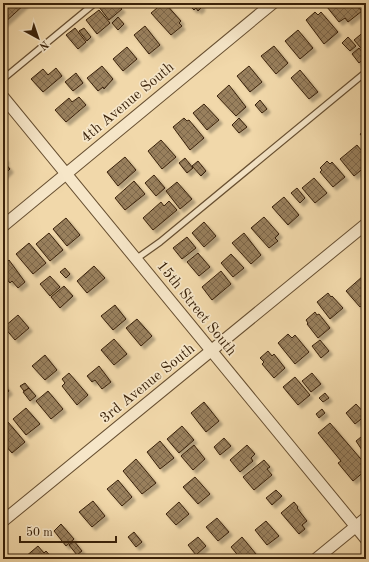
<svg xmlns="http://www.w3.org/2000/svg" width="369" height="562" font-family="'Old Standard TT',serif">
<defs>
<pattern id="building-cross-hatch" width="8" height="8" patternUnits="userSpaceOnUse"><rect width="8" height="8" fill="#99805d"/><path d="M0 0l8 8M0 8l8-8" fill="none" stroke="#7e684b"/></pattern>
<filter id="shadow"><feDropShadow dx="3.5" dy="3.5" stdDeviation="1" flood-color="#0004"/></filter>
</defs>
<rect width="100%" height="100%" fill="#f1d8aa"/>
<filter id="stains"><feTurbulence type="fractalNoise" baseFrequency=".005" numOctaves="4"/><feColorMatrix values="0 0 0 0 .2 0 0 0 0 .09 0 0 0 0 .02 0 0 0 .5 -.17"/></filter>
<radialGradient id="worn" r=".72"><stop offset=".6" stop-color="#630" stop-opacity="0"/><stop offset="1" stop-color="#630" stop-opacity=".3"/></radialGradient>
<g fill="url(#building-cross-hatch)" stroke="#392109" filter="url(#shadow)">
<path d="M 3,3 L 26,3 L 3,24 Z"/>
<path d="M 104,3 L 116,3 L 122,9 L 109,20 L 99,7 Z"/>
<path d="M 163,3 L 165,3 L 181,21 L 179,23 L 182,26 L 171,35 L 151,13 Z"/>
<path d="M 187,3 L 202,3 L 200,5 L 202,7 L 198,11 L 196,8 L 194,10 Z"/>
<path d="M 332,3 L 353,3 L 362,11 L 348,22 L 345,18 L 339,22 L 327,7 Z"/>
<path d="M 99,10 L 110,23 L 97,34 L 86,20 Z"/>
<path d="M 315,12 L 318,15 L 321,12 L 338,32 L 324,44 L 306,20 Z"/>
<path d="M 118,17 L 124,24 L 118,30 L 112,23 Z"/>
<path d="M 145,26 L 160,45 L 149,54 L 134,35 Z"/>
<path d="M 75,28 L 86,42 L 78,49 L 66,35 Z"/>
<path d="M 84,28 L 91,37 L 87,41 L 79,31 Z"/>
<path d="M 298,30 L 313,48 L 300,59 L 285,41 Z"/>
<path d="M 366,30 L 366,54 L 354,40 Z"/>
<path d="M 348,37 L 356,46 L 350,51 L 342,43 Z"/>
<path d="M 274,46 L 288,63 L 276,74 L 261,56 Z"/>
<path d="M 127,47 L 137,59 L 123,71 L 113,59 Z"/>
<path d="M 359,48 L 366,57 L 359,63 L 352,54 Z"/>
<path d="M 102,66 L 113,79 L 104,89 L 103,87 L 98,91 L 87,78 Z"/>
<path d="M 249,66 L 262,82 L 250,92 L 237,76 Z"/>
<path d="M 56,68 L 62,76 L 43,92 L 31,79 L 43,69 L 48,75 Z"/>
<path d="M 300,70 L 318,92 L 309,99 L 291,78 Z"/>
<path d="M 76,73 L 83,83 L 73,91 L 65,82 Z"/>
<path d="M 229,85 L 246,107 L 236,116 L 217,96 Z"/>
<path d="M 79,97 L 86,105 L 66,122 L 55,110 L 69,98 L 72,102 Z"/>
<path d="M 260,100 L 267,109 L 262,113 L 255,105 Z"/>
<path d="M 204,104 L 219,120 L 207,130 L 193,113 Z"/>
<path d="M 184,118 L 187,121 L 189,120 L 204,138 L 190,150 L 173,127 Z"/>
<path d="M 239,118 L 247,127 L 239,133 L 232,125 Z"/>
<path d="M 366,130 L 366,141 L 360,134 Z"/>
<path d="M 161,140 L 176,157 L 162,169 L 148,151 Z"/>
<path d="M 357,145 L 366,156 L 366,166 L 354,176 L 340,159 Z"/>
<path d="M 3,157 L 6,160 L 4,162 L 10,169 L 3,176 Z"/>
<path d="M 125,157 L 136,170 L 118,186 L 107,172 Z"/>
<path d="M 185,158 L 193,168 L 187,173 L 179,163 Z"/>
<path d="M 198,161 L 206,171 L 201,176 L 192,166 Z"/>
<path d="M 327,161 L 330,164 L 332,162 L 345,177 L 333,187 L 320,172 L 322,170 L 320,168 Z"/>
<path d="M 154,175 L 165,188 L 156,196 L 145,183 Z"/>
<path d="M 314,178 L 327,193 L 315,203 L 302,188 Z"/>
<path d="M 134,181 L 145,194 L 125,210 L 115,198 Z"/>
<path d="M 177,182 L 192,199 L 180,209 L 166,191 Z"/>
<path d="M 297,188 L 305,198 L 300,203 L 291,193 Z"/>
<path d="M 284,197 L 299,215 L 288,225 L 272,207 Z"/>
<path d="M 169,201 L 177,210 L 153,230 L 143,218 L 161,202 L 164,206 Z"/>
<path d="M 264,217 L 279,234 L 275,238 L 278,241 L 269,248 L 251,228 Z"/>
<path d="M 66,218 L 80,235 L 67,246 L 53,229 Z"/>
<path d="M 204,222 L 216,236 L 204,247 L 192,233 Z"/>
<path d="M 49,233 L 63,250 L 50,261 L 36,244 Z"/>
<path d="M 244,233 L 261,255 L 251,264 L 232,243 Z"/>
<path d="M 187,237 L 196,248 L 182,259 L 173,248 Z"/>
<path d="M 29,243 L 46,263 L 33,274 L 16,254 Z"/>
<path d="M 198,253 L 210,267 L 199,276 L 187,262 Z"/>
<path d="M 231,254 L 244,268 L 233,277 L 221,263 Z"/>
<path d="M 9,260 L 25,282 L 18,288 L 12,281 L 10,283 L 3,275 L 3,265 Z"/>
<path d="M 94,266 L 105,278 L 87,293 L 77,281 Z"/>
<path d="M 65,268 L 70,274 L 66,278 L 60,272 Z"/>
<path d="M 221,271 L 231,284 L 212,300 L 202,287 Z"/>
<path d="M 50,276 L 60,287 L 50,296 L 40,284 Z"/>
<path d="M 363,276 L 366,280 L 366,302 L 360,307 L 346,291 Z"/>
<path d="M 64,286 L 73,296 L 60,308 L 51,297 Z"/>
<path d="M 328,293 L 331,297 L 332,296 L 343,308 L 330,319 L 317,302 Z"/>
<path d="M 115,305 L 126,319 L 113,330 L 101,316 Z"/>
<path d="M 315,312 L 317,315 L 319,314 L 330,328 L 318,338 L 307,324 L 308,323 L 306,320 Z"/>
<path d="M 18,315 L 29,328 L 15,340 L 4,327 Z"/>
<path d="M 137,319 L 152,336 L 141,346 L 126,328 Z"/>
<path d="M 288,334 L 292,338 L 295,335 L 309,352 L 295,364 L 278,343 Z"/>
<path d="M 114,339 L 127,354 L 114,365 L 101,350 Z"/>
<path d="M 320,340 L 329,351 L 321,358 L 312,346 Z"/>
<path d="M 268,351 L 272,356 L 274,354 L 285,368 L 274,378 L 262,364 L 264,362 L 260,358 Z"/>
<path d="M 45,355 L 57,370 L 45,380 L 32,366 Z"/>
<path d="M 99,366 L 111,382 L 102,389 L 95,380 L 92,382 L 87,376 Z"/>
<path d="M 69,373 L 88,395 L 77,405 L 62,386 L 65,383 L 62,379 Z"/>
<path d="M 312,373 L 321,384 L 311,392 L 302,381 Z"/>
<path d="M 295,377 L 310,395 L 298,405 L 283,387 Z"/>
<path d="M 3,383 L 9,391 L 3,396 Z"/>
<path d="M 25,383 L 29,388 L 24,391 L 20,386 Z"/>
<path d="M 29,388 L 36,396 L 30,401 L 23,392 Z"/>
<path d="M 48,391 L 63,409 L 51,419 L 36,401 Z"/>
<path d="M 325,393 L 329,398 L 323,402 L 319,398 Z"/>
<path d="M 204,402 L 219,421 L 206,432 L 191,413 Z"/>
<path d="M 356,404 L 366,415 L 355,424 L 346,413 Z"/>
<path d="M 26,408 L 40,424 L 26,435 L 13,419 Z"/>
<path d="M 322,409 L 325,413 L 319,418 L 316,414 Z"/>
<path d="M 8,422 L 25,442 L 12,453 L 3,443 L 3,427 Z"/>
<path d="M 330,423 L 366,465 L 366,470 L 353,481 L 338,463 L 341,461 L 318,433 Z"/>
<path d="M 182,426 L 194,440 L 179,453 L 167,439 Z"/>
<path d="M 366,433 L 366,456 L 356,441 Z"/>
<path d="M 224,438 L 231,446 L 220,455 L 214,447 Z"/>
<path d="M 160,441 L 174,458 L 160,469 L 147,452 Z"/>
<path d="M 194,445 L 205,459 L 193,470 L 181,456 Z"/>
<path d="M 247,445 L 255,454 L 251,458 L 253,461 L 240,472 L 230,460 Z"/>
<path d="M 136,459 L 156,483 L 142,494 L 123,471 Z"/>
<path d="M 264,460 L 270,467 L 267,469 L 272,475 L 254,490 L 243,477 Z"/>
<path d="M 195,477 L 210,494 L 198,504 L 183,487 Z"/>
<path d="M 118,480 L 132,497 L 122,506 L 107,489 Z"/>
<path d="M 276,490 L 282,496 L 272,505 L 266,498 Z"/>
<path d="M 93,501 L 105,516 L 92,527 L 79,512 Z"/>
<path d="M 179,502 L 189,514 L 176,525 L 166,514 Z"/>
<path d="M 294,502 L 298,507 L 297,508 L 307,521 L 302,525 L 305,529 L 299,534 L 281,513 Z"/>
<path d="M 217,518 L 229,532 L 218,541 L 206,527 Z"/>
<path d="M 266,521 L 279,536 L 267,545 L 255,530 Z"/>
<path d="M 61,524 L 74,539 L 66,546 L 54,531 Z"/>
<path d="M 134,532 L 142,542 L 136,547 L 128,537 Z"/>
<path d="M 198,537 L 206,546 L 196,555 L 188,545 Z"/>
<path d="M 242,537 L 256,554 L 254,555 L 255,559 L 241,559 L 231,547 Z"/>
<path d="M 74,541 L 82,551 L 77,555 L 69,545 Z"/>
<path d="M 38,546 L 44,553 L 46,551 L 53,559 L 27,559 L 25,557 Z"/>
</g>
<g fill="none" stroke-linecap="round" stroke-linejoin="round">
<defs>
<g id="lane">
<path d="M 3,79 L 95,3"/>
<path d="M 136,259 L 160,242 L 366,72"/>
</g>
<g id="street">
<path d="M 3,97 L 366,539"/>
<path d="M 3,226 L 273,3"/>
<path d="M 3,521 L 366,224"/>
<path d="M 316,559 L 366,518"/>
</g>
</defs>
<use href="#lane" stroke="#674f31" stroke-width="8"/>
<use href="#street" stroke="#674f31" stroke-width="13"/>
<use href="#lane" stroke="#f6e6c8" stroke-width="5.5"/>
<use href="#street" stroke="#f6e6c8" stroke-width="11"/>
</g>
<g text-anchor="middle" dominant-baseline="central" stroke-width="3.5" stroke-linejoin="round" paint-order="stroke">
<g font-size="15" fill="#392109" stroke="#f6e6c8">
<text transform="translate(128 103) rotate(-40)">4th Avenue South</text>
<text transform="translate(196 309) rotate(51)">15th Street South</text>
<text transform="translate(148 384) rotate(-39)">3rd Avenue South</text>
</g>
</g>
<rect width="369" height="562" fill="none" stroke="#f1d8aa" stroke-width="16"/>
<rect x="4" y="4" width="361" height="554" fill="none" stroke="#392109" stroke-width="2"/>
<rect x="8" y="8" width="353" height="546" fill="none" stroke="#392109"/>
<g transform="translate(38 38) rotate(140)" stroke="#f6e6c8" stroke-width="3" paint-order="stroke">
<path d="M0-3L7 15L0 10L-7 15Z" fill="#392109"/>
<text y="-6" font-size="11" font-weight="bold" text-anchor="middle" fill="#392109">N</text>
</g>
<path d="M20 536v6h96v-6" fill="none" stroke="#392109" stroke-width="2"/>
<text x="26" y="536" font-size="12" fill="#392109" stroke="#f6e6c8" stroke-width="3" paint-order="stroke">50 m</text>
<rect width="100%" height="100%" filter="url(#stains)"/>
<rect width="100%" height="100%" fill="url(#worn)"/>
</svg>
